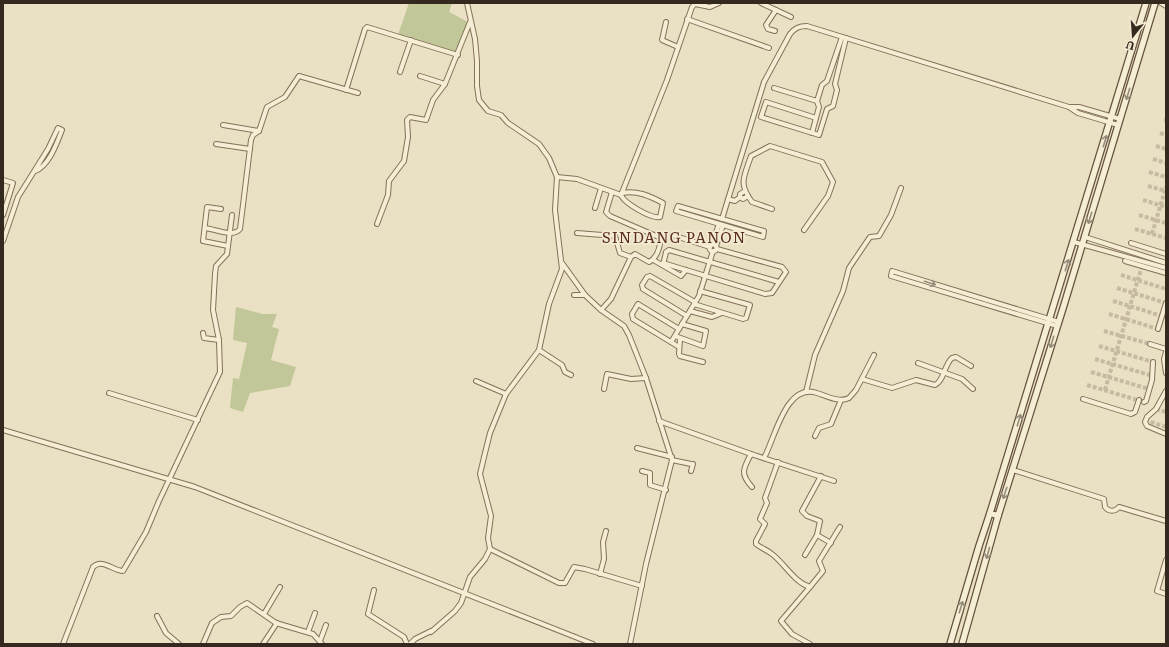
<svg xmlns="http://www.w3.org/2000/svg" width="1169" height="647" font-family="Literata,serif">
<rect width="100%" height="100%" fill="#eae0c3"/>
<g fill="#c1c798">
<path d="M 409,3 L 452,3 L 449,12 L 468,22 L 457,54 L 398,35 Z"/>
<path d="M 236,307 L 263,314 L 277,314 L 272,327 L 279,329 L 271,360 L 296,367 L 290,386 L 250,393 L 243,412 L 230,408 L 233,378 L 239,379 L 247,343 L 233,340 Z"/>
</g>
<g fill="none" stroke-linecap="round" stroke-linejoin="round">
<g stroke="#c6bba2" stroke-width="4" stroke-dasharray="4 2" stroke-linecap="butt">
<path d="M 1164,120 L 1166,120"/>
<path d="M 1160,133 L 1166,135"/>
<path d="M 1156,146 L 1166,149"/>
<path d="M 1153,159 L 1166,163"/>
<path d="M 1149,172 L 1166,177"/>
<path d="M 1148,186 L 1166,191"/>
<path d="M 1143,200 L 1166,207"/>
<path d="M 1139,215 L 1166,223"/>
<path d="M 1135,229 L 1166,238"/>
<path d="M 1152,234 L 1166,187"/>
<path d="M 1121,275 L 1166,289"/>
<path d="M 1117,288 L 1166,303"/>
<path d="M 1113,301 L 1162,316"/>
<path d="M 1109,314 L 1158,329"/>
<path d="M 1104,331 L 1150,344"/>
<path d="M 1099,346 L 1153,362"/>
<path d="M 1095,359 L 1153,376"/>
<path d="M 1091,372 L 1149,389"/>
<path d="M 1087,385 L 1144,402"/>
<path d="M 1105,390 L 1142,266"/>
<path d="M 1156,409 L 1166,412"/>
<path d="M 1145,420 L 1166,427"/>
</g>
<defs>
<g id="street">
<path d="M 761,3 L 791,17"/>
<path d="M 1161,3 L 1166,6"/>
<path d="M 687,19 L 769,48"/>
<path d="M 666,22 L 662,40 L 678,47"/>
<path d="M 775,31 L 768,29 L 766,25 L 776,10"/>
<path d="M 400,72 L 411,40"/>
<path d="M 420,76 L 445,84"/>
<path d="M 774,88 L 817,101"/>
<path d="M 346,90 L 365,29 L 367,27 L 458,55"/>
<path d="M 1069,107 L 1079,107 L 1120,119"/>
<path d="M 816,118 L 766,102 L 761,117 L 819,135 L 827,109 L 833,106 L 837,90 L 835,84 L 846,38"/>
<path d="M 223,125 L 259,131"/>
<path d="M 812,133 L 819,107 L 817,101 L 822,85 L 827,81 L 842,37"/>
<path d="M 216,144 L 250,149"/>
<path d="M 557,177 L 577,179 L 621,195 L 667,80 L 692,7 L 695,4 L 710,7 L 719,3"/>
<path d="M 3,180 L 13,183 L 3,215"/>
<path d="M 745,191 L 740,194 L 740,197 L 743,199 L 748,196"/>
<path d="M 621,195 C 624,203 651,219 660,217 L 663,203 C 650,196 637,190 622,193"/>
<path d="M 728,199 L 735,201 L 740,197"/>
<path d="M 678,206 L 764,231 L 763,237 L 676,211 Z"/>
<path d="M 595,208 L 601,188"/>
<path d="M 221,209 L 207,207 L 203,241 L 228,246"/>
<path d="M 772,209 L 752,202 C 738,183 744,177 751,156 L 770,146 L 822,162 L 833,182 L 828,196 L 804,230"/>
<path d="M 722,219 L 764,82 L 790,34 C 795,28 799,26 807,26 L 1069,107 L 1078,113 L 1118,125"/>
<path d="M 377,224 L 388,195 L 389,181 L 404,161 L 408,137 L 407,120 L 410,117 L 426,120 L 433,100 L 445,84 L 470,22"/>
<path d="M 205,228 C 215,229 233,238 240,229 L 251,140 L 253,135 L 259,131 L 267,107 L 285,97 L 299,76 L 358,93"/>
<path d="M 577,233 L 615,236 L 620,253 L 631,257 L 635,254 L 649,262 C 657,258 660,247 661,238 L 610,216 L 606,212 L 612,192"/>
<path d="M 672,235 L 710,247"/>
<path d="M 1085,237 L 1166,263"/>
<path d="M 3,241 L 18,197 L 48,149 L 58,128 L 62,130 C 57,143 49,166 35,171"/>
<path d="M 1074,242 L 1166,268"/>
<path d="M 1131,243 L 1166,254"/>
<path d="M 712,244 L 719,224"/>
<circle cx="713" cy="248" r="3.5"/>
<path d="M 716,246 L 723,225"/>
<path d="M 655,261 L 681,276 L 686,270"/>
<path d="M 1125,261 L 1166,273"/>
<path d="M 562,263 L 585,295 L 601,310 L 624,326 L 629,335 L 646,378 L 672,460 L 646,564 L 630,644"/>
<path d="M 663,263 L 765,294 L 772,293 L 786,272 L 782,267 L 717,249"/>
<path d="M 663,265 L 666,252 L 669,250 L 779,282"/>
<path d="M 574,295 L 585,295"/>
<path d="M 694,304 L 743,319 L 746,318 L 750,305 L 700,291"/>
<path d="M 601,310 L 611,299 L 631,257"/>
<path d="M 690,311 L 712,317 L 722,313"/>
<path d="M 687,316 L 643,289 L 642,285 L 647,277 L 650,276 L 695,302"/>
<path d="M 1057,326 L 891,276 L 892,271 L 1059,322"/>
<path d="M 679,329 L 638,304 L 632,314 L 633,319 L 679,347"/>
<path d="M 1158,329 L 1166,303"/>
<path d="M 203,333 L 204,338 L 219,340"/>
<path d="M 675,336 L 703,346 L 706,331 L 682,324"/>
<path d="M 680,339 L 679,354 L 680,356 L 703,362"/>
<path d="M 671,342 L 699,296 L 713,251"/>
<path d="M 1150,344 L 1166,349"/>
<path d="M 539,350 L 562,365 L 565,372 L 571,375"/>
<path d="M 1166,352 L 1164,359 L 1166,373"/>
<path d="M 918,363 L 962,379 L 973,389"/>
<path d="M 862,379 L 892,388 L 916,380 L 935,385 C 944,381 944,365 952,358 L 956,357 L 971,366"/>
<path d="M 476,381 L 506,394"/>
<path d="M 604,389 L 607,374 L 631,379 L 646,378"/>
<path d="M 1166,391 L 1156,409 L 1147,417 L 1145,422 L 1147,426 L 1166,434"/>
<path d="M 806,392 L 815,355 L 843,291 L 849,268 L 870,237 L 879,236 L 891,215 L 901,188"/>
<path d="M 109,393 L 198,420"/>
<path d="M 1083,399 L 1131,414 L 1135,412 L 1139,400"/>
<path d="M 1144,402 L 1146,401 L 1152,380 L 1153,362"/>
<path d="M 659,421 L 751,454 L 834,481"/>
<path d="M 3,430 L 195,487 L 593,644"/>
<path d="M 815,436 L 819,428 L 831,424 L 841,400"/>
<path d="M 637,448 L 672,457"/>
<path d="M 751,454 C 743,469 740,474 752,487"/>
<path d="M 764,458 C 775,438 786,382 817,393 C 827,396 839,403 849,398 L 856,390 L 874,355"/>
<path d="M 672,460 L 691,464 L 693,464 L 691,471"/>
<path d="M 778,462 L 765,498 L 767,503 L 760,519 L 765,524 L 756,541 L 756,544 C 761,548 767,550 772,554 C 785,564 794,582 810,587 L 823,571 L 819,561 L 840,527"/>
<path d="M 1013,470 L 1104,499 L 1105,507 C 1109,512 1115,512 1119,507 L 1166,521"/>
<path d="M 642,471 L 650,473 L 650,485 L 666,490"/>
<path d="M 817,535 L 820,521 L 807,516 L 802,511 L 821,476"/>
<path d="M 490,549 L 559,583 L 565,583 L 574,567 L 585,569 L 642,586"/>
<path d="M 805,555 L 817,535 L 831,543"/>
<path d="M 1166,560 L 1157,591 L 1166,594"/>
<path d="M 600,574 L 604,559 L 603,542 L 606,531"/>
<path d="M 810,587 L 781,621 L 792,634 L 810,644"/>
<path d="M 374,590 L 368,614 L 404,637 L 407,644"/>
<path d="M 264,614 L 280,587"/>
<path d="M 157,616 L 166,633 L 179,644"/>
<path d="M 308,632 L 315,613"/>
<path d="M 431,632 L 455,611 L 461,603 L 470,577 L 485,559 L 490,549 L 488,538 L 491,516 L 480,474 L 485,453 L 490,433 L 506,394 L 539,350 L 549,304 L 562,269 L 555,210 L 557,177 L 549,158 L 539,144 L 508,123 L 501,115 L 488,111 L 479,100 L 477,86 L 477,61 L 475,39 L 467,3"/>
<path d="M 320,641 L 326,625"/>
<path d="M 63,644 L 93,567 C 103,558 113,571 123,571 L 146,532 L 159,501 L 220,372 L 219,340 L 213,310 L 215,274 L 216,266 L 227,254 L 232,215"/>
<path d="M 203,644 L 212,623 L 221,617 L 231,616 L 240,607 L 247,603 L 276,623 L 313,634 L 322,644"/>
<path d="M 263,644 L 277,623"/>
<path d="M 410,644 L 415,639 L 431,631"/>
</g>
<g id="secondary">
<path d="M 1146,3 L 990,513 L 998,516 L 1064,305 L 1155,3"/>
<path d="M 950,644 L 979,546 L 990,513"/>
<path d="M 962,644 L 998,516"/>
</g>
</defs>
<use href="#street" stroke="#83715b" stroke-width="6"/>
<use href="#secondary" stroke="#65533e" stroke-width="8"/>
<use href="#street" stroke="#f6edd5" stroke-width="4"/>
<use href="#secondary" stroke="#f6edd5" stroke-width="5.5"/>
</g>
<defs><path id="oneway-shaft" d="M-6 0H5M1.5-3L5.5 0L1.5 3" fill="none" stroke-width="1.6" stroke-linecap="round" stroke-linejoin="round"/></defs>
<g stroke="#958b7a">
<use href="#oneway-shaft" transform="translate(1128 94) rotate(107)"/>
<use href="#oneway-shaft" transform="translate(1105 141) rotate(-73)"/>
<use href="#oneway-shaft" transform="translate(1090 218) rotate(107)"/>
<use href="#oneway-shaft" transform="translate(1067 265) rotate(-73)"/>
<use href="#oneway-shaft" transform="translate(930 283) rotate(17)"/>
<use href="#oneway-shaft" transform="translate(1052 342) rotate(107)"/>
<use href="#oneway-shaft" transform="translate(1019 420) rotate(-73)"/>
<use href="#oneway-shaft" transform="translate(1005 493) rotate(108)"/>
<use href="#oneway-shaft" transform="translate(988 553) rotate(105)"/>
<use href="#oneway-shaft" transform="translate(961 607) rotate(-73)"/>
</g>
<g text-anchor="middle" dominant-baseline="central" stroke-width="3.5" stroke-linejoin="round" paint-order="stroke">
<g font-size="15" letter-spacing="1" fill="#5d2f21" stroke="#f2ead2">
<text x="674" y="236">SINDANG PANON</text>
</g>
</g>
<rect width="1169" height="647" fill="none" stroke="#34291e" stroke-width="8"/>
<g transform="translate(1133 36) rotate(197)" stroke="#f2ead2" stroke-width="3" paint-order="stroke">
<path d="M0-3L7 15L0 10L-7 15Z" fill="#34291e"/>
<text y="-6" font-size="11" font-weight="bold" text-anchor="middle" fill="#34291e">U</text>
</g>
</svg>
